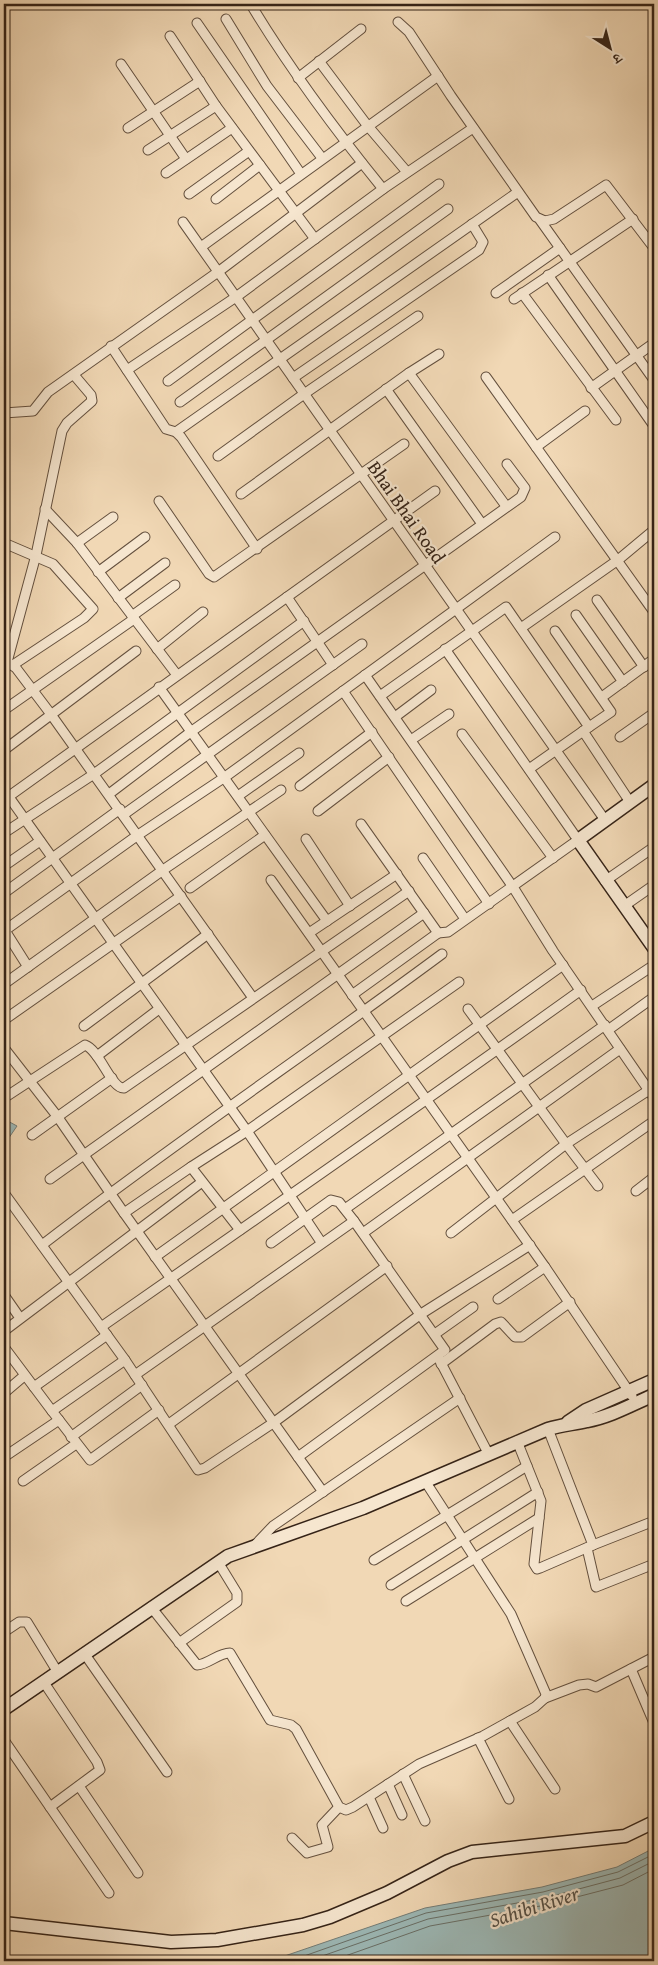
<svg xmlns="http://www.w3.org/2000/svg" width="658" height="1965" font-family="'Gentium Book Plus','Noto Serif Devanagari',serif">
<rect width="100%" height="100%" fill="#f1d8b5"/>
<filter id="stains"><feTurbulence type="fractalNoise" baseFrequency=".004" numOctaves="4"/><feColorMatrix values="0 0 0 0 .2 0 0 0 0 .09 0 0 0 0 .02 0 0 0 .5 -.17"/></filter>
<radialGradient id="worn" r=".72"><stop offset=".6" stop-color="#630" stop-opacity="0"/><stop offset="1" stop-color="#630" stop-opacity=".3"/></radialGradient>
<g fill="#9cb8b6" stroke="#737c76">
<path d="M 4,1119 L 17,1126 L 4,1145 Z"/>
<path d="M 654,1848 L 654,1961 L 270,1961 L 425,1908 L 542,1887 L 617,1867 Z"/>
</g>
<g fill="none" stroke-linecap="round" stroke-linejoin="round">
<g stroke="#686e66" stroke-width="1">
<path d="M 290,1961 L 426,1913 L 543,1892 L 618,1872 L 654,1854"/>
<path d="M 308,1961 L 428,1919 L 545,1898 L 620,1878 L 654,1861"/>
<path d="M 331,1961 L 430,1926 L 546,1905 L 623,1885 L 654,1869"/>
</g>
<defs>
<g id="street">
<path d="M 253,8 C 292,72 336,131 383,189"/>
<path d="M 226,19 L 267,86 L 322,158"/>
<path d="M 398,22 L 409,32 L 451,96 L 536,217 L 545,221 L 554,219 L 606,185 L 654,248"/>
<path d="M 197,23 L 301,174"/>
<path d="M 170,36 L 216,106 L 315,239"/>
<path d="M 319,61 L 367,125 L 407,172"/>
<path d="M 121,64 L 186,159"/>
<path d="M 298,78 L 361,29"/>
<path d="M 128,128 L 200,81"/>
<path d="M 148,150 L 216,106"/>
<path d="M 166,173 L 232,128"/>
<path d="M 189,194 L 249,151"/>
<path d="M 216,199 L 260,165"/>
<path d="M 540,220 L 654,380"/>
<path d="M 183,222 L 605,820"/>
<path d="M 201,247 L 438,76"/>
<path d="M 548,275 L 654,426"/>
<path d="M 496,293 L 560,248"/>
<path d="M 522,293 L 616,420"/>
<path d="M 514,299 L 633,219"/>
<path d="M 111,346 L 166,429 L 176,432 L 181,437 L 257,549"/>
<path d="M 127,370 L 236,297 L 383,189 L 473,128"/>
<path d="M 409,373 L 506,506"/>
<path d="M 486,377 L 654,612"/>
<path d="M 293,378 L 479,250 L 483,242 L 472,224"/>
<path d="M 168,381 L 439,184"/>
<path d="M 591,388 L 654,343"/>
<path d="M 386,389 L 482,524"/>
<path d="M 180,402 L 448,209"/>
<path d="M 4,413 L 33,411 L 48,392 L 218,272 L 362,163"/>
<path d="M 176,432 L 518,192"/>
<path d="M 536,447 L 585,411"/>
<path d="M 218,456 L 304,394 L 418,316"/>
<path d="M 241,494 L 409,373 L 439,354"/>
<path d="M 159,501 L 209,574 L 214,577 L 404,444"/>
<path d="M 45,509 L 77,543 L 177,675"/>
<path d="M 4,543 L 53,564 L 93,609 L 84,618 L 13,665"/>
<path d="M 77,543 L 113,517"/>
<path d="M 98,572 L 145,537"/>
<path d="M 287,597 L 333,665"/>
<path d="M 118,598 L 165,563"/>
<path d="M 597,600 L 644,667"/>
<path d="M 576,615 L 623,682"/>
<path d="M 132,616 L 175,585"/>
<path d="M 521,628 L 618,560 L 654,530"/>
<path d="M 555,631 L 611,712 L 589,727"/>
<path d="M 157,649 L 203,612"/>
<path d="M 4,660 L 16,668 L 50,713 L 253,998"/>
<path d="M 7,662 L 36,555 L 62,431 L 67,423 L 92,401 L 91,395 L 74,375"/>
<path d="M 365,675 L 513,887 L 553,951 L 654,1098"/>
<path d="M 159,687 L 327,921"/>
<path d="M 343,691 L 489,904"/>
<path d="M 380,696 L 506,607 L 589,727 L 529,769"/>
<path d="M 602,697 L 654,659"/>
<path d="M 4,710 L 134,619"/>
<path d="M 395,717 L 431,690"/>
<path d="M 583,731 L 630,802"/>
<path d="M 462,734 L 553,858"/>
<path d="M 620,737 L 654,713"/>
<path d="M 411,740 L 449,714"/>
<path d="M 4,750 L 136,651"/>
<path d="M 300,786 L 372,732"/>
<path d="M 4,790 L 247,1131 L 321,1242"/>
<path d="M 109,794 L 192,731 L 521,497 L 525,488 L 507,464"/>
<path d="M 238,796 L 299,753"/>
<path d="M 8,797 L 435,491"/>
<path d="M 318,811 L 389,757"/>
<path d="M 123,815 L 362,644"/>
<path d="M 361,824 L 438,933 L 448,932 L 578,840 L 445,649"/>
<path d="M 4,833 L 94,774 L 304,621"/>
<path d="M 306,839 L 350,906"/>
<path d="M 423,858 L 465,919"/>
<path d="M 4,866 L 40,841"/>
<path d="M 271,880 L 545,1267 L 632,1396"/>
<path d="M 605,881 L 654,847"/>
<path d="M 190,888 L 265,835"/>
<path d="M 4,893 L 120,809"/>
<path d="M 624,906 L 654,885"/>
<path d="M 4,929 L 28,967"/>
<path d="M 4,931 L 138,835 L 225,777 L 555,537"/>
<path d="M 309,933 L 397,874"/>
<path d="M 4,984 L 163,870 L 281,790"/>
<path d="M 352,995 L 438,933"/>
<path d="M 592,1006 L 654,965"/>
<path d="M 4,1020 L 181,896"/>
<path d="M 84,1026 L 208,934"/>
<path d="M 608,1030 L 654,997"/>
<path d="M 4,1048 L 57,1116 L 124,1213"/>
<path d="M 97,1056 L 159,1009"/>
<path d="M 4,1098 L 85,1045 C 100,1050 111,1089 124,1088 L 409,891"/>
<path d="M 32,1135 L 112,1078"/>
<path d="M 191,1167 L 240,1230"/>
<path d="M 50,1179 L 424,913"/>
<path d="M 598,1186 L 566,1144 L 649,1090"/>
<path d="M 636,1191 L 654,1177"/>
<path d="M 4,1193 L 125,1360 L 198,1470 L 205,1468 L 273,1423 L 421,1314 L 530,1245"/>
<path d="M 345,1209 L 605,1025"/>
<path d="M 512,1220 L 654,1121"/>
<path d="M 363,1233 L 620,1049"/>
<path d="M 451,1233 L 566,1144 L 468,1009"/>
<path d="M 271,1243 L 331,1200 L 339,1202 L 354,1221"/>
<path d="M 42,1245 C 172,1144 310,1052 442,954"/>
<path d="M 155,1257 L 563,965"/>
<path d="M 4,1295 L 20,1318"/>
<path d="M 498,1299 L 545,1267"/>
<path d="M 101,1327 C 262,1215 422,1104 581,990"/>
<path d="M 4,1331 L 202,1182"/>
<path d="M 435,1334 L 473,1307"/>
<path d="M 4,1347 L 52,1411"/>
<path d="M 439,1359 L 488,1453"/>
<path d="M 125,1360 L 52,1411 L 90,1460 L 159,1410"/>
<path d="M 441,1364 L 495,1324 L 501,1322 L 515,1337 L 522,1337 L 570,1302"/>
<path d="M 135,1375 L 354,1221 L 445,1350 L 298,1457"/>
<path d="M 34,1387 L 107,1335"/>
<path d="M 4,1393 L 24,1376"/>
<path d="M 169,1424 L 387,1266"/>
<path d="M 71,1437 L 142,1385"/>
<path d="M 517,1441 L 541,1501 L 534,1564 L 537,1569 L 540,1568 L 593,1545 L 548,1429"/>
<path d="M 7,1455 L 59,1420"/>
<path d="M 23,1481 L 76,1444"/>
<path d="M 323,1492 L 124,1213 L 191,1167 L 247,1131 L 459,982"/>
<path d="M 255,1545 L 273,1526 L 460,1398"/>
<path d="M 593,1545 L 654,1521"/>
<path d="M 587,1548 L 596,1587 L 654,1564"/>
<path d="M 374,1560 L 527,1466"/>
<path d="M 391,1585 L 538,1492"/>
<path d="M 406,1601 L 539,1518"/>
<path d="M 151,1607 L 197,1665 C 209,1664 218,1653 230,1653 L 270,1720 L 291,1725 L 296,1729 L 339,1807 L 346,1810 L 353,1807 L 419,1764 L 483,1736 L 535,1707 L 545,1698 L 546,1694 L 511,1614 L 425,1481"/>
<path d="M 4,1632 L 19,1622 L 27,1622 L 57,1671"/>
<path d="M 179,1643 L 237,1602 L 237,1593 L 218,1562"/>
<path d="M 84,1653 L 167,1772"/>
<path d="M 631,1669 L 654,1723"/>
<path d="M 43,1681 L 97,1762 L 100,1770 L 50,1807"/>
<path d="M 545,1698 L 579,1685 L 588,1684 L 596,1687 L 654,1657"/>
<path d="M 510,1721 L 555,1789"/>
<path d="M 478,1738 L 509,1799"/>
<path d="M 4,1740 L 109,1893"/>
<path d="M 403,1774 L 425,1821"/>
<path d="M 388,1784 L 402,1815"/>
<path d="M 79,1786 L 138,1873"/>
<path d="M 369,1797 L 383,1828"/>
<path d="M 292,1838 L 307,1853 L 328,1847 L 322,1825 L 339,1807"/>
</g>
<g id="secondary">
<path d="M 654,785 L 578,840 L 654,948"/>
<path d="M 568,1422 L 586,1410 L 654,1380"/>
<path d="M 4,1709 L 228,1556 L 363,1508 L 548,1429 C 561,1425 574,1424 587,1421 C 610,1417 633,1404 654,1395"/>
<path d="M 4,1923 L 171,1942 L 217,1940 L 303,1925 L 330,1917 L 387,1893 L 448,1861 L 472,1852 L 625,1836 L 654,1822"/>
</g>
</defs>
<use href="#street" stroke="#64503e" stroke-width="11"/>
<use href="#secondary" stroke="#352317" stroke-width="15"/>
<use href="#street" stroke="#f6e6cf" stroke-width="9"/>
<use href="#secondary" stroke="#f6e6cf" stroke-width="12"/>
</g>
<g text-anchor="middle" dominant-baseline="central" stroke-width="4.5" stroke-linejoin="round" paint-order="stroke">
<g font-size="19" fill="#352317" stroke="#f6e6cf">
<text transform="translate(407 512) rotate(55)">Bhai Bhai Road</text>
</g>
<g font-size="20" font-style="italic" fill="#545047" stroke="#f6e6cf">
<text transform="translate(534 1906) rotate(-18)">Sahibi River</text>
</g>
</g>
<rect width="658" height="1965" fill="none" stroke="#f1d8b5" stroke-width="20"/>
<rect x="5" y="5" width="648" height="1955" fill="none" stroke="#352317" stroke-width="2.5"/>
<rect x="10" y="10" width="638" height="1945" fill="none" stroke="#352317"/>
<g transform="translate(610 48) rotate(144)" stroke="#f6e6cf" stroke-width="4" paint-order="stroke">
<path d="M0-4L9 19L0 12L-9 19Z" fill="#352317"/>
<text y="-8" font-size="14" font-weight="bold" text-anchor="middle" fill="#352317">उ</text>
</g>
<rect width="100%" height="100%" filter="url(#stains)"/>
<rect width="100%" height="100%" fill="url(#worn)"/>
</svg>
